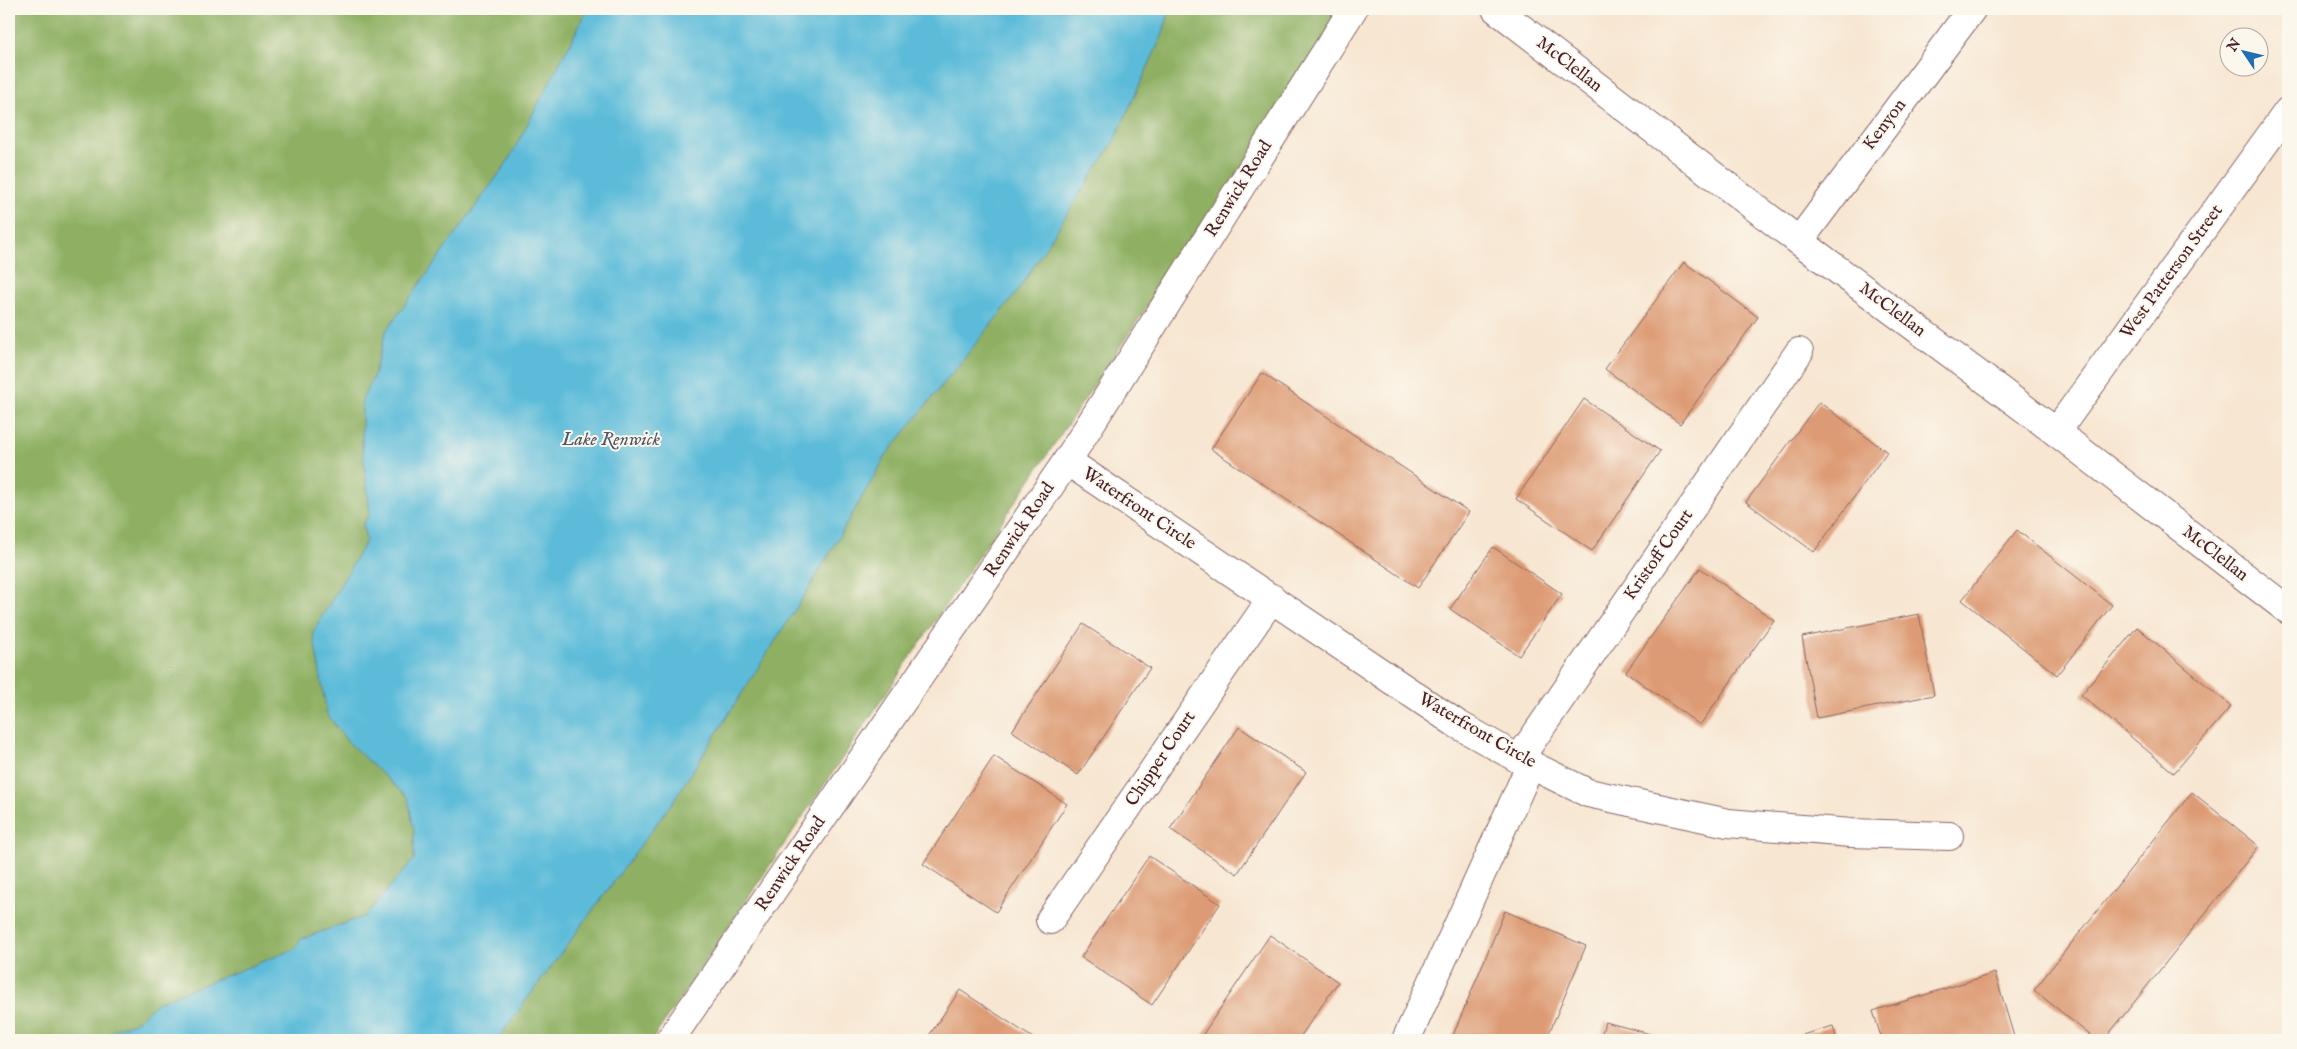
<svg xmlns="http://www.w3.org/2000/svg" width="2297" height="1049" font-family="'IM FELL English',serif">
<rect width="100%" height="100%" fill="#fbf7ec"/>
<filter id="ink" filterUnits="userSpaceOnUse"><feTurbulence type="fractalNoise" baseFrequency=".02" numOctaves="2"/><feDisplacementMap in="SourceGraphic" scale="10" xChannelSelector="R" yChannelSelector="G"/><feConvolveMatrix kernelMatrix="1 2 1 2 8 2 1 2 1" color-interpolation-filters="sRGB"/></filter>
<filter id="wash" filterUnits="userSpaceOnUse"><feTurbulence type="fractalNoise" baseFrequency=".0096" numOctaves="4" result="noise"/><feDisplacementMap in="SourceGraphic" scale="20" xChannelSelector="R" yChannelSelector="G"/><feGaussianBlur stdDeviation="1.12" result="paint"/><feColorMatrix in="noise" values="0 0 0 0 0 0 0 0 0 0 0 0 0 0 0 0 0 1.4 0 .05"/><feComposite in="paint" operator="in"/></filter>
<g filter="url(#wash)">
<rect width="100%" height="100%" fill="#f7e6d1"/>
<path fill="#8fb063" stroke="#6c6847" d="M 9,9 L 1348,9 L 652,1040 L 9,1040 Z"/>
<path fill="#5bbbd9" stroke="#526d82" d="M 588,9 L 1170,9 L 1162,36 L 1114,141 L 1015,295 L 887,454 L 814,580 L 674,800 L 497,1040 L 103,1040 L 115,1029 L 134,1023 L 158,1002 L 295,949 L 301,939 L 365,916 L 414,859 L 414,831 L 408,798 L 347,741 L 327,714 L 313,632 L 366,541 L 363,524 L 370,514 L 362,444 L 362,400 L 373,378 L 386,331 L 508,161 Z"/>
<g id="blocks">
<g fill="#dd9b75">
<path d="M 1684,262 L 1758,317 L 1680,424 L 1605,369 Z"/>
<path d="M 1262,373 L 1469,512 L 1418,588 L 1211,449 Z"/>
<path d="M 1584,399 L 1660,451 L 1592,551 L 1516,499 Z"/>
<path d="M 1819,402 L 1887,452 L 1814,552 L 1746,502 Z"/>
<path d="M 2017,530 L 2112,605 L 2057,675 L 1962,600 Z"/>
<path d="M 1493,547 L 1562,594 L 1519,656 L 1450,609 Z"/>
<path d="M 1700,568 L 1774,620 L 1700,725 L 1626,672 Z"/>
<path d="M 1919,614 L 1934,695 L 1817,718 L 1802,637 Z"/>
<path d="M 1083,624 L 1150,668 L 1078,775 L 1012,731 Z"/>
<path d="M 2137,627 L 2231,706 L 2174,773 L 2081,695 Z"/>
<path d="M 1239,727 L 1306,772 L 1237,874 L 1170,829 Z"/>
<path d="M 994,756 L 1067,804 L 996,912 L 923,864 Z"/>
<path d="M 2192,792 L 2259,846 L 2104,1040 L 2096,1040 L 2034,990 Z"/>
<path d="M 1149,856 L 1220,904 L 1152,1005 L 1081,957 Z"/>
<path d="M 1505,911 L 1586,946 L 1546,1040 L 1451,1040 Z"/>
<path d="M 1270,935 L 1338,982 L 1298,1040 L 1212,1040 L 1203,1034 Z"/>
<path d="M 1995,973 L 2015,1040 L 1882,1040 L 1873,1011 Z"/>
<path d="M 960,990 L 1036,1040 L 926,1040 Z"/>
<path d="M 1605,1022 L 1673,1040 L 1600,1040 Z"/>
<path d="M 1833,1026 L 1837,1040 L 1785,1040 Z"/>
</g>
</g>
</g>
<g filter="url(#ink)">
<use href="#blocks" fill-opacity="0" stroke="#876565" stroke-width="1"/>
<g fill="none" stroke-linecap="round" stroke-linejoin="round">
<defs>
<g id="minor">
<path d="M 1496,9 L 1799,241 L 2056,432 L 2288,610"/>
<path d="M 1799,241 L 1972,9"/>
<path d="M 2056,432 L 2288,111"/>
<path d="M 1067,461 L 1457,724 L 1519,759 L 1588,793 L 1728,823 L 1851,833 L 1949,836"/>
<path d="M 1519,759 L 1799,352"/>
<path d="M 1050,920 L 1272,598"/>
<path d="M 670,1040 L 1067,461 L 1353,9"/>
<path d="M 1406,1040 L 1531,764"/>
</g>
</defs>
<use href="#minor" stroke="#876565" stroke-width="30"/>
<use href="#minor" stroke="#fff" stroke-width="28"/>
</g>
</g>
<g text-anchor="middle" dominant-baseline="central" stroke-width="4" stroke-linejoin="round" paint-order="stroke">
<g font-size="18" fill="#4a1f2b" stroke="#fbf7ec">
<text transform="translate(1569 65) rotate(38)">McClellan</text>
<text transform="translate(1885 125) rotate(-53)">Kenyon</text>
<text transform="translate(1239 189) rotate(-58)">Renwick Road</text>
<text transform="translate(2172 272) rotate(-54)">West Patterson Street</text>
<text transform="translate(1892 310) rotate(37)">McClellan</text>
<text transform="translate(1139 509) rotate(34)">Waterfront Circle</text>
<text transform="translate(1020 530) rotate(-56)">Renwick Road</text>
<text transform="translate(2215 554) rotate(38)">McClellan</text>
<text transform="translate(1659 555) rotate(-55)">Kristoff Court</text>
<text transform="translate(1477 731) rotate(30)">Waterfront Circle</text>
<text transform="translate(1161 759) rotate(-56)">Chipper Court</text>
<text transform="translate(791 864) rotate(-56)">Renwick Road</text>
</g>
<g font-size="19" font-style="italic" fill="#505668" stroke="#fbf7ec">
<text x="611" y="440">Lake Renwick</text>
</g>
</g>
<rect width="2297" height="1049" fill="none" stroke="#fbf7ec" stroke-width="30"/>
<g transform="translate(2244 52) rotate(305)"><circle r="24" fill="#fbf7ec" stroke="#b4a19f"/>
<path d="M0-4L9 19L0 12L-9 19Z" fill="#1f6fb2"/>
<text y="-8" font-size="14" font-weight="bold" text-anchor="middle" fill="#4a1f2b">N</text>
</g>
</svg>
